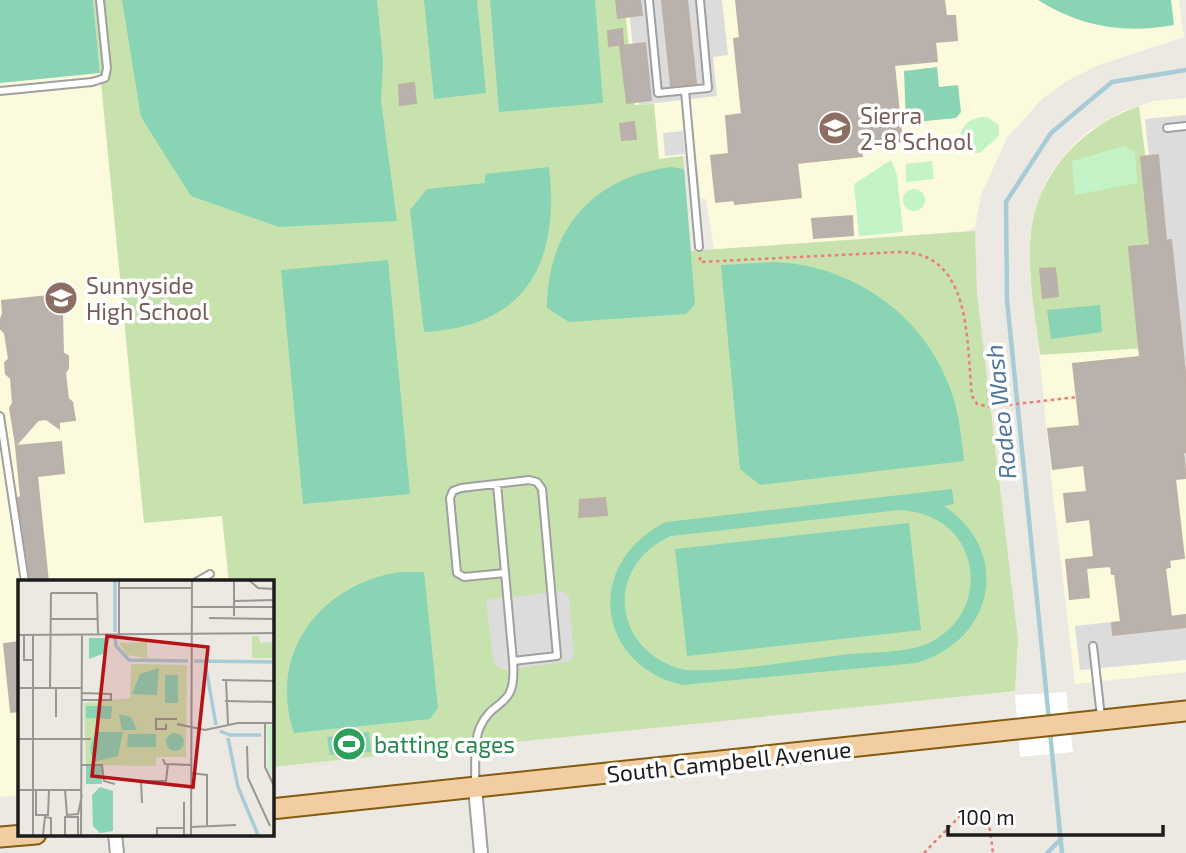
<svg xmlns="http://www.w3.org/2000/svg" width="1186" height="853" font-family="'Exo 2',sans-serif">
<rect width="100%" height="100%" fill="#ece9e3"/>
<g fill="#fbfadd">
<path d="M 0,0 L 93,0 L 144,522 L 222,516 L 229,582 L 19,582 L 19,795 L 0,797 Z"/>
<path d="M 624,0 L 1179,0 L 1184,37 L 1099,65 L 1067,81 L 1043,98 L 1007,138 L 981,195 L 975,227 L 968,231 L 714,250 L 706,199 L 701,199 L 696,155 L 659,159 L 654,105 L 635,106 Z"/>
<path d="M 1186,98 L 1186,672 L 1075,684 L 1053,495 L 1030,261 L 1031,231 L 1044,186 L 1054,168 L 1076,142 L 1092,129 L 1123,111 L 1154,101 Z"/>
</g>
<g fill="#c8e2ad">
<path d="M 93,0 L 624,0 L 635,105 L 654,104 L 659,159 L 683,156 L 691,251 L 975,231 L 977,293 L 1018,640 L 1015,691 L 271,767 L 271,582 L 229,582 L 222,516 L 144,523 Z"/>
<path d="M 1139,106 L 1169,340 L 1162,347 L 1040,355 C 1036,320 1029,284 1030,249 C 1031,180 1077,128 1139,106 Z"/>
</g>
<g fill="#c3f3c6">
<path d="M 987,117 L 999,125 L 999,136 L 980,153 L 967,152 L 959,138 C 963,123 971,117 987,117 Z"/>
<path d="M 1125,146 L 1135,153 L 1137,183 L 1075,195 L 1072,161 Z"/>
<path d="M 891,160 L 897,175 L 903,232 L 859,236 L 854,184 Z"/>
<path d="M 932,161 L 934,179 L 906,182 L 906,164 Z"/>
<circle cx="914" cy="200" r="11"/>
</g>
<g fill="#88d4b5" fill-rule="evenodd">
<path d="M 0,0 L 93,0 L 100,73 L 0,83 Z"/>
<path d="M 122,0 L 377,0 L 383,61 L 381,101 L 397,221 L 279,227 L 191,196 L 141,117 Z"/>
<path d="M 424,0 L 477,0 L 486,93 L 434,99 Z"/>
<path d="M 490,0 L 595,0 L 603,103 L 499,112 Z"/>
<path d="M 1038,0 L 1171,0 L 1174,25 C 1124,34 1081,27 1038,0 Z"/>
<path d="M 937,67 L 939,87 L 958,85 L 961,112 L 956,118 L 906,123 L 904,71 Z"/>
<path d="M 549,167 C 560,262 527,327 424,332 L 410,210 L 427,189 L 485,183 L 485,174 Z"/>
<path d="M 671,167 L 684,169 L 695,304 L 686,314 L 569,322 L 547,308 C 547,229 593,177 671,167 Z"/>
<path d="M 388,260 L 410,494 L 303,504 L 281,270 Z"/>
<path d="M 774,262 C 852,265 923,314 950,388 C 959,411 961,436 964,461 L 760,485 L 740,469 L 721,265 Z"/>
<path d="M 1100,305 L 1102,332 L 1051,339 L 1047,310 Z"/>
<path d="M 952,489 L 954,504 L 944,506 C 1013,552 994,641 916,663 L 682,685 C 594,663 585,562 666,522 ZM 899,510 C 926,511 952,523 964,549 C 981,585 965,626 929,643 C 907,653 875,652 850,654 C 796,660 739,672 685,670 C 613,653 602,567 671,536 Z"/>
<path d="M 909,523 L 921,630 L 687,656 L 675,549 Z"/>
<path d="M 399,572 L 424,572 L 438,708 L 430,719 L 294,733 C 267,653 320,585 399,572 Z"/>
<path d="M 369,732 L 371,752 L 330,755 L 327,737 Z"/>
</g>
<g fill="#dcdcdc">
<path d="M 628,0 L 722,0 L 728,55 L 713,57 L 717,96 L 639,105 Z"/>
<path d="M 1186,115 L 1186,466 L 1182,467 L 1145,119 Z"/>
<path d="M 683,131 L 685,154 L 665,156 L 663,133 Z"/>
<path d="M 563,591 L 569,596 L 574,656 L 571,661 L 505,670 L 494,665 L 486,600 Z"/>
<path d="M 1186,614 L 1186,660 L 1080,670 L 1075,626 Z"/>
</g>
<path fill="#fff" d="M 1066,692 L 1073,752 L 1020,757 L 1015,695 Z"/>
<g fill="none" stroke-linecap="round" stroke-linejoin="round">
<g stroke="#a7ccd6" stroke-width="4.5">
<path d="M 1049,720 L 1007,300 L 1006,202 L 1051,133 L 1112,82 L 1186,70"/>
<path d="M 1050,732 L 1062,853"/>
<path d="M 1047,853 L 1061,839"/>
</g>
</g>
<g fill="#b9b2ac" stroke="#bcb0a7" stroke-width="2">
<path d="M 616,0 L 640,0 L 642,15 L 618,18 Z"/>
<path d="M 662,0 L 687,0 L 696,83 L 671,86 Z"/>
<path d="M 736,0 L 944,0 L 946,16 L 955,16 L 957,40 L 935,42 L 937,61 L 894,65 L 902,141 L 861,145 L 862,156 L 797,163 L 801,197 L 735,204 L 734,200 L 716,202 L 711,156 L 729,154 L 726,116 L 742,114 L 734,39 L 740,38 Z"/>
<path d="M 622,29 L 623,44 L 609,46 L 608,31 Z"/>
<path d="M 645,43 L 651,100 L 627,103 L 620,46 Z"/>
<path d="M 414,83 L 416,103 L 400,105 L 399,85 Z"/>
<path d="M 634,122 L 636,139 L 622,140 L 620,124 Z"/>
<path d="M 1158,155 L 1166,241 L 1171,240 L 1186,382 L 1186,452 L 1183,452 L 1186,478 L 1175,479 L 1184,558 L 1169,560 L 1170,567 L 1165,568 L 1171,617 L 1186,615 L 1186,627 L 1113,635 L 1112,623 L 1121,622 L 1115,574 L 1112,574 L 1111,566 L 1086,568 L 1089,597 L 1070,599 L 1066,560 L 1094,557 L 1090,519 L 1067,522 L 1064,494 L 1087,492 L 1084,465 L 1053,469 L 1048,429 L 1080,426 L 1073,364 L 1140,357 L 1129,247 L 1150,245 L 1141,157 Z"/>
<path d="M 852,216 L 853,235 L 814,238 L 812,219 Z"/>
<path d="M 1055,268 L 1058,296 L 1043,298 L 1040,269 Z"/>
<path d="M 57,295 L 58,308 L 62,311 L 63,353 L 68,356 L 68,368 L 65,373 L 68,399 L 72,402 L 75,420 L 59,422 L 59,428 L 46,419 L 38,420 L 16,445 L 10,408 L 13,403 L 11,378 L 6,374 L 5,363 L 9,359 L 5,333 L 1,329 L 0,322 L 3,313 L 2,301 Z"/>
<path d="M 61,442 L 64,473 L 37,476 L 48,582 L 31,582 L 18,498 L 21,497 L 16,446 Z"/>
<path d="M 605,498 L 607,515 L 579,517 L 580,500 Z"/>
<path d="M 19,642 L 19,711 L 11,712 L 4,644 Z"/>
</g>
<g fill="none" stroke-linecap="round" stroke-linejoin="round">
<defs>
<g id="service">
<path d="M 649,0 L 658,93 L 708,88 L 700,0"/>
<path d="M 0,91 L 92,82 L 105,78 L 107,68 L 100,0"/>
<path d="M 685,91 L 699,247"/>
<path d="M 1167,128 L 1186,126"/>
<path d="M 0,416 L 25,582"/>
<path d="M 497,484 L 513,661 L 557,656 L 542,489 L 537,482 L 529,480 L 461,488 L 453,491 L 450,498 L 457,573 L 464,577 L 505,573"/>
<path d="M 196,582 L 210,574"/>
<path d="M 1093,646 L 1101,717"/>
<path d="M 475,783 C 476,765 473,743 480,727 C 494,696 517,711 513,661"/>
</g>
<g id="minor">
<path d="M 475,788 L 481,853"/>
<path d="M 115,834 L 117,853"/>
</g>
<g id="primary">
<path d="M 271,809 L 1186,711"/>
<path d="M 0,837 L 36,834"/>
</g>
</defs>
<use href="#service" stroke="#a0a0a0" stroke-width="10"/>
<use href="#minor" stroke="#a0a0a0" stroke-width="16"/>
<use href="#primary" stroke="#855b0f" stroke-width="23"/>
<g stroke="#eb7e75" stroke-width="2.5" stroke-dasharray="3.5 3.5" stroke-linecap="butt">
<path d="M 700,257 L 700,262 L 898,252 C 973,251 966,342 972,396 L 977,404 L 990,407 L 1077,397"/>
<path d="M 924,853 L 965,811 C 992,810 990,832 993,853"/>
</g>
<use href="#service" stroke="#fff" stroke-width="6"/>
<use href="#minor" stroke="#fff" stroke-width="12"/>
<use href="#primary" stroke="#f2cda2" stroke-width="19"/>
</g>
<defs>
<symbol id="school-disc" viewBox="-11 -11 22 22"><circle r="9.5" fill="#8d6e63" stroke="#fff"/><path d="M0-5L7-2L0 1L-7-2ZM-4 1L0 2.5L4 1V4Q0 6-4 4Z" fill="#fff"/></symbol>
<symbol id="stadium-disc" viewBox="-11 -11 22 22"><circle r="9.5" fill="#2e9e5b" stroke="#fff"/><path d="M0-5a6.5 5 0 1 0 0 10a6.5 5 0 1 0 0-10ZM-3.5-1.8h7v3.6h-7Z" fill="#fff"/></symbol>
</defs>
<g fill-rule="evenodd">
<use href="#school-disc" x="816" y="109" width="38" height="38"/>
<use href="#school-disc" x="42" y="279" width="38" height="38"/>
<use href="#stadium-disc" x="330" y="725" width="38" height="38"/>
</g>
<g text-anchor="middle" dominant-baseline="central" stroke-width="7" stroke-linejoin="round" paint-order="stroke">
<g font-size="23" fill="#785e54" stroke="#fff" text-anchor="start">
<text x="860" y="115">Sierra<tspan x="860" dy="26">2-8 School</tspan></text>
<text x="86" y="285">Sunnyside<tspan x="86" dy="26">High School</tspan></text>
</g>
<g font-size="23" fill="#27864d" stroke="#fff" text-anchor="start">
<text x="374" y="744">batting cages</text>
</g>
<g font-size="23" fill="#1c1c1c" stroke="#fff">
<text transform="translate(729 761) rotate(-6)">South Campbell Avenue</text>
</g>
<g font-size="24" font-style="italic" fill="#50779a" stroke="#fff">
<text transform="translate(1000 412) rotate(-96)">Rodeo Wash</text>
</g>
</g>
<g transform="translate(18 580)">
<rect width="256" height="256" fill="#ece9e3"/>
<path d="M 234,56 L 241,56 L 242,63 L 255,62 L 255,78 L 234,78 ZM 129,62 L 129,78 L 109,75 L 101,63 ZM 113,84 L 169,85 L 168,177 L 138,177 L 138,186 L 68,185 L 66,123 L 112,118 Z" fill="#c8e2ad"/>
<path d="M 249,145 L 255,146 L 253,195 L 250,187 Z" fill="#c3f3c6"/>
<path d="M 92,58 L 87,73 L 71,79 L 71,58 ZM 141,88 L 139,115 L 114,114 L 122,94 ZM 147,95 L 160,95 L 160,123 L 147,123 ZM 68,126 L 94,126 L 93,139 L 68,138 ZM 101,134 L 113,137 L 119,150 L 104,150 ZM 77,152 L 105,152 L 100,176 L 75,182 L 72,168 ZM148 162a9 9 0 1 1 18 0a9 9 0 1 1-18 0ZM 110,154 L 138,154 L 138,167 L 109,167 ZM 68,185 L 84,186 L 84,204 L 68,204 ZM 82,207 L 95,211 L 95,251 L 82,253 L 75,246 L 74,215 Z" fill="#88d4b5"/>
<path fill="none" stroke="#a7ccd6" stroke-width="3.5" d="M 97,0 L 97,52M 97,57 L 98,66 L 111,80 L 170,81M 176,81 L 256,82M 187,82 L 198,145M 202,151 L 212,155 L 243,155M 210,158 L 220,207 L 240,255"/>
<path fill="none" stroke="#999793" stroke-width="2" d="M 101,0 L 101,54M 216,0 L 216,36M 231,0 L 240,8 L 256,9M 101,8 L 174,8M 33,13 L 79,13M 79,13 L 80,54M 216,21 L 256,20M 174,27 L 256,27M 191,38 L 256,39M 32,39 L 79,39M 0,55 L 256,53M 6,55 L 6,80 L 15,80M 15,55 L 15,255M 204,100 L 256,101M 208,100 L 210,144M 0,108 L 64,108M 32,108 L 33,13M 38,108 L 38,137M 64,113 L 93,114 L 93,120 L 64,120M 207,121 L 256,122M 247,143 L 247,187 L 256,206M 148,144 L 148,149 L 138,149 L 138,139 L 159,139M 159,144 L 187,150 L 220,143 L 256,143M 0,159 L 73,159M 229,166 L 230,198 L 252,246M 145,179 L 147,184 L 173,185M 64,185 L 84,185 L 86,201 L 97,204M 173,193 L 189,195 L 189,246M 0,210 L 64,210M 47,210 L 49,235 L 60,234 L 64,215M 18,211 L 18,235 L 30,235 L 31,210M 124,223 L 123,201 L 148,201 L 150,184M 173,247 L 218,245M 25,255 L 27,237 L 33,238 L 33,255M 47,255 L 47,237 L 60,237 L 60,255M 63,255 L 64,54M 139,255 L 139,248 L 166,248M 166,255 L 166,222M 173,255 L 174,0"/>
<path fill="#b41418" fill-opacity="0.15" stroke="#b41418" stroke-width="3.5" d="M 89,56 L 190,67 L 175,207 L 74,196 Z"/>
<rect width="256" height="256" fill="none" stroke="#1c1c1c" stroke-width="3.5"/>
</g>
<path d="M948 825v10h215v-10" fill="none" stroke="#1c1c1c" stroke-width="3.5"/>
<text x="958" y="825" font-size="21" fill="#1c1c1c" stroke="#ffffff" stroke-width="5" paint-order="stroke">100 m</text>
</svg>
